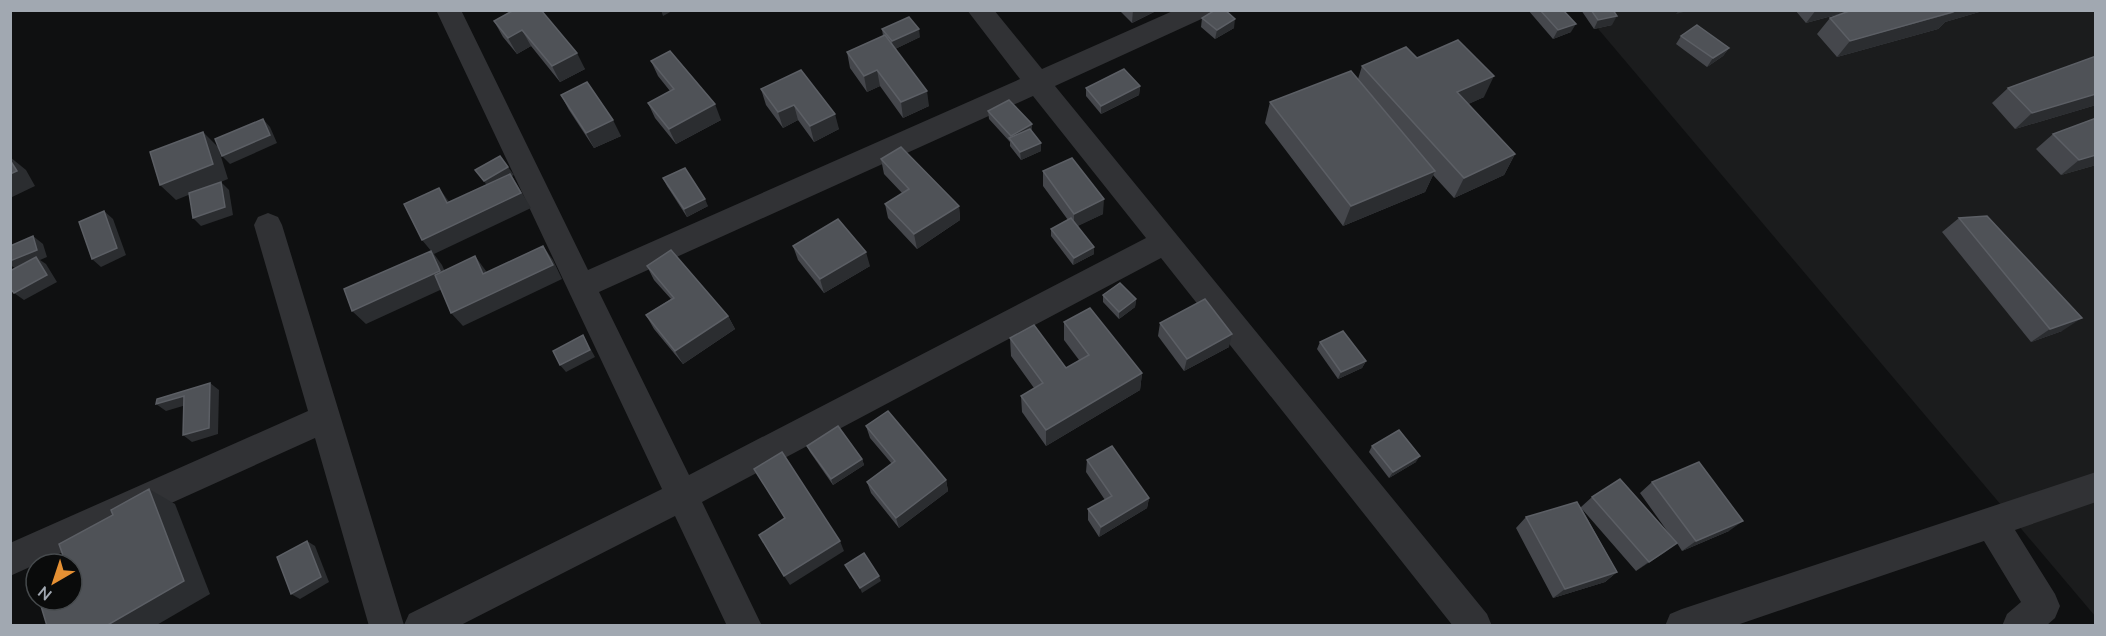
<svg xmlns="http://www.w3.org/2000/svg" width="2106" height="636" font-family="'Nunito Sans',sans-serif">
<rect width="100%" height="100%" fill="#0f1011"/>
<path fill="#1b1c1d" d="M 1583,11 L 2095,11 L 2095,616 Z"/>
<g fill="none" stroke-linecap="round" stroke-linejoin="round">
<g fill="#313235" fill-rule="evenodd">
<path d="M 436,10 L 461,10 L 588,270 L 1020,79 L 967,10 L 994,10 L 1042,69 L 1175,10 L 1211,10 L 1208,16 L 1055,86 L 1487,614 L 1492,626 L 1453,626 L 1161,258 L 702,502 L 762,626 L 727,626 L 675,516 L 459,626 L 369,626 L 315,438 L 10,576 L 10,543 L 308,411 L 254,225 L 258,217 L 268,213 L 278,217 L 282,225 L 404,625 L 409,614 L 662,489 ZM 1033,96 L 1146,238 L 689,475 L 599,292 Z"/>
<path d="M 2096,472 L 2096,502 L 2015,530 L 2055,594 L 2060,606 L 2055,618 L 2046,626 L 2002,626 L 2007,614 L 2021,602 L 1984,541 L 1734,626 L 1665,626 L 1670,614 L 1682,609 Z"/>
</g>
</g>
<g fill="#45474c">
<path d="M 514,10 L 585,69 L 560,82 L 531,46 L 517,54 L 503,37 L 494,21 Z"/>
<path d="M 1119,10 L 1158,10 L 1132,23 Z"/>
<path d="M 1528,10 L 1563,10 L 1571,32 L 1553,39 Z"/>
<path d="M 1581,10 L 1613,10 L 1612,25 L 1594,29 Z"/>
<path d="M 1795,10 L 1986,10 L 1945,22 L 1938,29 L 1837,57 L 1817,34 L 1830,18 L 1843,13 L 1806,23 Z"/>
<path d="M 1202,18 L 1234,28 L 1215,39 L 1201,27 Z"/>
<path d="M 882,29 L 920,37 L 895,49 L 929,106 L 903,118 L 880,86 L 867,92 L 850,68 L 847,52 L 883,36 Z"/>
<path d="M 1681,36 L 1729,48 L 1723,56 L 1707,67 L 1676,44 Z"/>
<path d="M 2096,56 L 2096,105 L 2015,129 L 1992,103 L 2008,88 Z"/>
<path d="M 1417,58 L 1484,97 L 1468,104 L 1515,154 L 1504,175 L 1454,198 L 1433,175 L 1425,192 L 1343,226 L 1265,123 L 1270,102 L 1358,79 L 1362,66 Z"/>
<path d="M 651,61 L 721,120 L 676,144 L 655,118 L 648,103 L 670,91 L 658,76 Z"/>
<path d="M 801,70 L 839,129 L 814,142 L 798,120 L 783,128 L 766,105 L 761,89 Z"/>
<path d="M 1140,86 L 1139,95 L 1101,114 L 1086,96 L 1086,88 Z"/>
<path d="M 561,95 L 621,136 L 594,148 L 569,110 Z"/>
<path d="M 988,111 L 1032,131 L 1041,151 L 1021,160 L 1010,146 L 1010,142 L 989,119 Z"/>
<path d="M 2096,118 L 2096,165 L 2061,175 L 2036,149 L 2053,134 Z"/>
<path d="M 881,159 L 959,206 L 960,220 L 917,249 L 888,218 L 885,204 L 902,193 L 884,174 Z"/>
<path d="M 1043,171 L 1103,214 L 1077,226 L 1094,247 L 1094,254 L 1073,265 L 1051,236 L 1051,229 L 1068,220 L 1043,186 Z"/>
<path d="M 663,178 L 708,206 L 687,217 L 667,186 Z"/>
<path d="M 1959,218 L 2062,331 L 2031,342 L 1942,232 Z"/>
<path d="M 793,246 L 870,266 L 824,293 L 798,260 Z"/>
<path d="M 647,266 L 728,316 L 735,329 L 683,364 L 654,329 L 646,315 L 671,299 L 654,280 Z"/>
<path d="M 1103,295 L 1136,299 L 1135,307 L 1119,319 L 1103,302 Z"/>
<path d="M 1064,322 L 1142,373 L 1140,390 L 1046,446 L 1022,412 L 1021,396 L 1034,388 L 1011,356 L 1010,338 L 1066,368 L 1079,360 L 1064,340 Z"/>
<path d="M 1160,323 L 1229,347 L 1184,371 L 1158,336 Z"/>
<path d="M 1320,342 L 1366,361 L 1362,368 L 1338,379 L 1317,349 Z"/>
<path d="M 866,426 L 946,480 L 948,491 L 899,528 L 871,493 L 867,482 L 892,464 L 870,438 Z"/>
<path d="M 807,446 L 862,459 L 864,465 L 833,485 L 810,452 Z"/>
<path d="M 1372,446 L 1416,462 L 1389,478 L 1369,452 Z"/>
<path d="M 1087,460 L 1149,498 L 1147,508 L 1099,537 L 1088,520 L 1088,509 L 1105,500 L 1086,472 Z"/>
<path d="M 1652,482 L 1729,531 L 1682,551 L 1677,543 L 1636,571 L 1582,509 L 1617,572 L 1605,582 L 1553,598 L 1516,528 L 1526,517 L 1581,507 L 1592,497 L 1670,535 L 1640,493 Z"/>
</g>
<g fill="#2b2d30">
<path d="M 661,10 L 674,10 L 663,16 Z"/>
<path d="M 1133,10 L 1158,10 L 1132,23 Z"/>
<path d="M 1679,10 L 1691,10 L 1676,14 Z"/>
<path d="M 1816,10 L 1853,10 L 1806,23 Z"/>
<path d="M 1954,10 L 1986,10 L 1945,22 L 1938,29 L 1837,57 L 1850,41 L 1953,13 Z"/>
<path d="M 1617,16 L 1612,25 L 1594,29 L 1598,20 Z"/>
<path d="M 1235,19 L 1234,28 L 1215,39 L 1217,30 Z"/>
<path d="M 1576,24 L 1571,32 L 1553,39 L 1558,30 Z"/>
<path d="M 919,29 L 920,37 L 893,50 L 892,41 Z"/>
<path d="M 522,30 L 531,46 L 517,54 L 508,38 Z"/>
<path d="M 1729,48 L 1723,56 L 1707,67 L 1713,58 Z"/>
<path d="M 577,53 L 585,69 L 560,82 L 552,66 Z"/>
<path d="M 877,70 L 880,86 L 867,92 L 864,76 Z"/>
<path d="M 1494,76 L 1484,97 L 1447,114 L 1457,92 Z"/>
<path d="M 1140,86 L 1139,95 L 1101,114 L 1101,106 Z"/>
<path d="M 927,91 L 929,106 L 903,118 L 901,102 Z"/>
<path d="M 2096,94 L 2096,105 L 2015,129 L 2032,113 Z"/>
<path d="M 715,104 L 721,120 L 676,144 L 669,129 Z"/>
<path d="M 794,105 L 798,120 L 783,128 L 778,112 Z"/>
<path d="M 835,114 L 839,129 L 814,142 L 810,126 Z"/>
<path d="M 263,119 L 270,127 L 277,143 L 230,164 L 222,156 Z"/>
<path d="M 613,120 L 621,136 L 594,148 L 586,133 Z"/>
<path d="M 1032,124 L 1032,132 L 1011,140 L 1011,136 Z"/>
<path d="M 203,132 L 218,147 L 228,179 L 176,200 L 160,185 Z"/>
<path d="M 1041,143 L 1041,151 L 1021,160 L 1020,152 Z"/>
<path d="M 1515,154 L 1504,175 L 1454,198 L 1464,178 Z"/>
<path d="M 2096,155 L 2096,165 L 2061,175 L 2079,160 Z"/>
<path d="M 10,157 L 26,170 L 35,186 L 10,198 Z"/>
<path d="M 508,167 L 514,175 L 512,176 L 531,208 L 434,254 L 442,265 L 451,285 L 366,324 L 352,311 L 432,252 L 422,240 L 489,189 L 484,181 Z"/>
<path d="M 1435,171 L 1425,192 L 1343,226 L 1351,206 Z"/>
<path d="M 221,182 L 229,190 L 233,215 L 201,226 L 193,218 Z"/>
<path d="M 439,188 L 450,203 L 447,203 Z"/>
<path d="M 705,199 L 708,206 L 687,217 L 684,209 Z"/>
<path d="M 1104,199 L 1103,214 L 1074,228 L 1074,214 Z"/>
<path d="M 959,206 L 960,220 L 917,249 L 914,234 Z"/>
<path d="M 104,211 L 113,219 L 126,255 L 101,267 L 92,259 Z"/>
<path d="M 33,236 L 43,244 L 47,257 L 40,260 L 46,264 L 57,282 L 24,300 L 14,293 L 18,270 L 10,265 L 10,261 Z"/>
<path d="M 543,246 L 553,260 L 562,279 L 463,326 L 451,313 Z"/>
<path d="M 1094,247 L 1094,254 L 1073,265 L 1074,258 Z"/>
<path d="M 866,252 L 870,266 L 824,293 L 820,279 Z"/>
<path d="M 475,256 L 486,271 L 493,288 L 483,274 Z"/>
<path d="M 1136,299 L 1135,307 L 1119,319 L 1119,312 Z"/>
<path d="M 728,316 L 735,329 L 683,364 L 675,351 Z"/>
<path d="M 2082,318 L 2062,331 L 2031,342 L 2050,329 Z"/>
<path d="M 1232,334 L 1229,347 L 1184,371 L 1187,359 Z"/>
<path d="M 583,335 L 595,357 L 566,372 L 560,365 Z"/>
<path d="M 1366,361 L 1362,368 L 1338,379 L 1341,372 Z"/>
<path d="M 1142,373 L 1140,390 L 1046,446 L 1046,430 Z"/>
<path d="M 210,383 L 219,390 L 218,434 L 192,442 L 183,435 Z"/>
<path d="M 184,396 L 193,403 L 166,411 L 156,404 Z"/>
<path d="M 1420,456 L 1416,462 L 1389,478 L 1393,472 Z"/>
<path d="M 862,459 L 864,465 L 833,485 L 831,479 Z"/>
<path d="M 946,480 L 948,491 L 899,528 L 896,518 Z"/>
<path d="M 149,489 L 175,504 L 210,594 L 155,626 L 106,626 Z"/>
<path d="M 1149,498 L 1147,508 L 1099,537 L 1101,527 Z"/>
<path d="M 1743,521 L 1729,531 L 1682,551 L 1696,541 Z"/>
<path d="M 307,541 L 315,546 L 329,582 L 300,599 L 291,594 Z"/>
<path d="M 840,541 L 844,551 L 790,585 L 784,576 Z"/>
<path d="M 1677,543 L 1664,553 L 1636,571 L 1649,562 Z"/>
<path d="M 1617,572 L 1605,582 L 1553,598 L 1565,589 Z"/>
<path d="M 879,576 L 881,581 L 862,593 L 860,588 Z"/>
</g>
<g fill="#4f5257" stroke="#5c5f65" stroke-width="1.5">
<path d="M 514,10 L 541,10 L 577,53 L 552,66 L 522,30 L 508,38 L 494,21 Z"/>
<path d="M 1215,10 L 1225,10 L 1235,19 L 1217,30 L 1202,18 Z"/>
<path d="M 1540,10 L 1563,10 L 1576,24 L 1558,30 Z"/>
<path d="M 1591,10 L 1613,10 L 1617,16 L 1598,20 Z"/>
<path d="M 1852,10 L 1951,10 L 1953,12 L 1850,41 L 1830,18 Z"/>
<path d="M 909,17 L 919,29 L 892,41 L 882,29 Z"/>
<path d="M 1697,25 L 1729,48 L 1713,58 L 1681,36 Z"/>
<path d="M 885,35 L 927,91 L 901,102 L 877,70 L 864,76 L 847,52 Z"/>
<path d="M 1458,40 L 1494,76 L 1457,92 L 1515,154 L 1464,178 L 1362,66 L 1406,47 L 1417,58 Z"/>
<path d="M 670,51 L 715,104 L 669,129 L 648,103 L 674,89 L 651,61 Z"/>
<path d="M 2096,56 L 2096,94 L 2032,113 L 2008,88 Z"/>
<path d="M 1124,69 L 1140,86 L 1101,106 L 1086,88 Z"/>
<path d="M 801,70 L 835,114 L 810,126 L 794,105 L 778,112 L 761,89 Z"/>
<path d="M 1351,71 L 1435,171 L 1351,206 L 1270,102 Z"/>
<path d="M 587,82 L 613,120 L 586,133 L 561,95 Z"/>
<path d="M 1009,100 L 1032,124 L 1011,136 L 988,111 Z"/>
<path d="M 2096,118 L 2096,155 L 2079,160 L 2053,134 Z"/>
<path d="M 263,119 L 270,135 L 222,156 L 215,139 Z"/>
<path d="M 1030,129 L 1041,143 L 1020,152 L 1009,138 Z"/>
<path d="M 203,132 L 213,164 L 160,185 L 150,152 Z"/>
<path d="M 901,147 L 959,206 L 914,234 L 885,204 L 909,189 L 881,159 Z"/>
<path d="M 500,156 L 508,167 L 484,181 L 475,170 Z"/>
<path d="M 1072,158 L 1104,199 L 1074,214 L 1043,171 Z"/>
<path d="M 10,160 L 17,171 L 10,174 Z"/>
<path d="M 685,168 L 705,199 L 684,209 L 663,178 Z"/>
<path d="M 510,174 L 521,193 L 422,240 L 404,204 L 439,188 L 447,203 Z"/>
<path d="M 221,182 L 225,207 L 193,218 L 189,193 Z"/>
<path d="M 104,211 L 117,248 L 92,259 L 79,222 Z"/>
<path d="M 1987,216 L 2082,318 L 2050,329 L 1959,218 Z"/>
<path d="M 1071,218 L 1094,247 L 1074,258 L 1051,229 Z"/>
<path d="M 838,219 L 866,252 L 820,279 L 793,246 Z"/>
<path d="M 33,236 L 37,250 L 10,261 L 10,246 Z"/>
<path d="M 543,246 L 553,265 L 451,313 L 435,275 L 475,256 L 483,274 Z"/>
<path d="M 671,250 L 728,316 L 675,351 L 646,315 L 674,298 L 647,266 Z"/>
<path d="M 431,251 L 440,271 L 352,311 L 344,289 Z"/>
<path d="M 36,257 L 47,275 L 14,293 L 10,288 L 10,271 Z"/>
<path d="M 1120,283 L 1136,299 L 1119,312 L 1103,295 Z"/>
<path d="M 1205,299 L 1232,334 L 1187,359 L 1160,323 Z"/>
<path d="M 1090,308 L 1142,373 L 1046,430 L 1021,396 L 1043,383 L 1010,338 L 1034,325 L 1066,368 L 1089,355 L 1064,322 Z"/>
<path d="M 1343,331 L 1366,361 L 1341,372 L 1320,342 Z"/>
<path d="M 583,335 L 590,350 L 560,365 L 553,351 Z"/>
<path d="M 210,383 L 209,428 L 183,435 L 184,396 L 156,404 L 157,399 Z"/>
<path d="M 888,411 L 946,480 L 896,518 L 867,482 L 895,461 L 866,426 Z"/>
<path d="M 838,426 L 862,459 L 831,479 L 807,446 Z"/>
<path d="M 1399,430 L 1420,456 L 1393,472 L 1372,446 Z"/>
<path d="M 1112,446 L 1149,498 L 1101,527 L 1088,509 L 1112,496 L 1087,460 Z"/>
<path d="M 782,452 L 840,541 L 784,576 L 759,535 L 785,518 L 754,469 Z"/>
<path d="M 1699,462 L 1743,521 L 1696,541 L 1652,482 Z"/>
<path d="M 1620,479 L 1677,543 L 1649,562 L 1592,497 Z"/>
<path d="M 149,489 L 184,581 L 106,626 L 47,626 L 41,606 L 52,600 L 72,600 L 72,589 L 74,588 L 72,583 L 72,564 L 66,564 L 59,544 L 113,515 L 111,510 Z"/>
<path d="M 1577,502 L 1617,572 L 1565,589 L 1526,517 Z"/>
<path d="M 307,541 L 321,577 L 291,594 L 277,557 Z"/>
<path d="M 864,553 L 879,576 L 860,588 L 845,565 Z"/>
</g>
<rect width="2106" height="636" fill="none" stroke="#a1a8b1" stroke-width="24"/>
<g transform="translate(54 582) rotate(219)"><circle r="28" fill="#0a0b0b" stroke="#464a4d" stroke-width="1.5"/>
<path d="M0-4.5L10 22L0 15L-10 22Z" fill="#e59033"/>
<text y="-9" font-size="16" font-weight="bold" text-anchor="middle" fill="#a1a8b1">N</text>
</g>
</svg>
